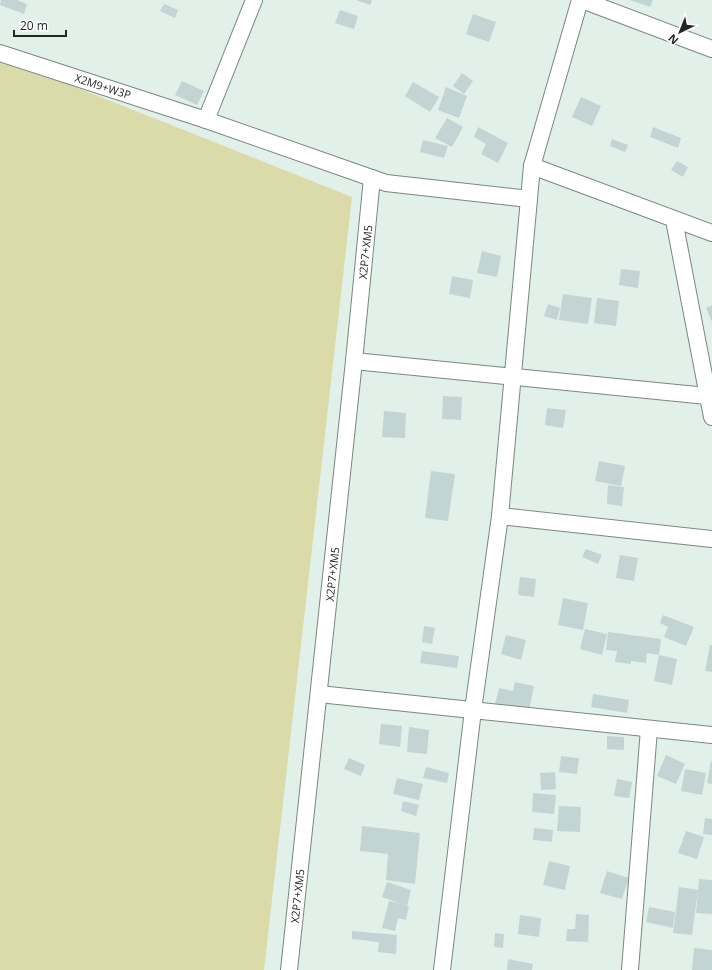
<svg xmlns="http://www.w3.org/2000/svg" width="712" height="970" font-family="'Open Sans',sans-serif">
<rect width="100%" height="100%" fill="#e1f0e9"/>
<path fill="#dadba9" d="M 0,57 L 352,197 L 264,970 L 0,970 Z"/>
<g fill="#c3d4d4">
<path d="M 1,0 L 17,0 L 27,4 L 24,14 L 0,5 Z"/>
<path d="M 356,0 L 372,0 L 370,5 Z"/>
<path d="M 630,0 L 653,0 L 650,7 Z"/>
<path d="M 164,4 L 178,10 L 175,18 L 160,11 Z"/>
<path d="M 340,10 L 358,16 L 354,29 L 335,23 Z"/>
<path d="M 473,14 L 496,22 L 489,42 L 466,34 Z"/>
<path d="M 462,73 L 473,81 L 464,94 L 453,86 Z"/>
<path d="M 182,81 L 204,91 L 197,105 L 175,95 Z"/>
<path d="M 413,82 L 439,97 L 430,112 L 405,96 Z"/>
<path d="M 446,87 L 467,96 L 459,118 L 438,110 Z"/>
<path d="M 581,97 L 601,106 L 592,126 L 572,117 Z"/>
<path d="M 447,118 L 463,127 L 452,147 L 435,138 Z"/>
<path d="M 478,127 L 508,143 L 498,163 L 481,154 L 486,144 L 474,137 Z"/>
<path d="M 653,127 L 681,138 L 678,148 L 650,137 Z"/>
<path d="M 612,139 L 628,145 L 625,152 L 610,146 Z"/>
<path d="M 423,140 L 448,146 L 444,158 L 420,152 Z"/>
<path d="M 677,161 L 688,167 L 683,177 L 671,170 Z"/>
<path d="M 482,251 L 501,256 L 497,277 L 477,273 Z"/>
<path d="M 621,269 L 640,271 L 638,288 L 619,285 Z"/>
<path d="M 452,276 L 473,280 L 470,298 L 449,294 Z"/>
<path d="M 563,294 L 592,298 L 588,324 L 559,320 Z"/>
<path d="M 597,298 L 619,301 L 616,326 L 594,323 Z"/>
<path d="M 548,304 L 560,308 L 557,320 L 544,316 Z"/>
<path d="M 712,305 L 712,322 L 706,308 Z"/>
<path d="M 443,396 L 462,397 L 461,420 L 442,419 Z"/>
<path d="M 547,408 L 566,410 L 563,428 L 545,425 Z"/>
<path d="M 384,411 L 406,413 L 405,438 L 382,437 Z"/>
<path d="M 599,461 L 625,466 L 621,486 L 595,481 Z"/>
<path d="M 431,471 L 455,474 L 448,521 L 425,518 Z"/>
<path d="M 608,485 L 624,487 L 622,506 L 607,504 Z"/>
<path d="M 586,549 L 602,555 L 598,564 L 582,557 Z"/>
<path d="M 620,555 L 638,558 L 634,581 L 616,578 Z"/>
<path d="M 520,577 L 536,579 L 534,597 L 518,595 Z"/>
<path d="M 563,598 L 588,603 L 583,630 L 558,625 Z"/>
<path d="M 663,615 L 694,627 L 686,646 L 664,637 L 668,627 L 660,623 Z"/>
<path d="M 424,626 L 435,628 L 432,644 L 422,642 Z"/>
<path d="M 585,629 L 607,634 L 602,655 L 580,649 Z"/>
<path d="M 608,632 L 661,639 L 659,655 L 647,653 L 646,663 L 631,661 L 631,664 L 615,662 L 617,651 L 606,650 Z"/>
<path d="M 506,635 L 526,640 L 521,660 L 501,654 Z"/>
<path d="M 710,645 L 712,645 L 712,672 L 705,671 Z"/>
<path d="M 422,651 L 459,656 L 457,668 L 420,663 Z"/>
<path d="M 659,655 L 677,659 L 672,685 L 654,681 Z"/>
<path d="M 515,682 L 534,686 L 529,711 L 495,704 L 499,688 L 513,691 Z"/>
<path d="M 593,694 L 629,700 L 627,713 L 591,707 Z"/>
<path d="M 381,724 L 402,726 L 400,747 L 379,744 Z"/>
<path d="M 409,727 L 429,730 L 427,754 L 407,752 Z"/>
<path d="M 607,736 L 624,737 L 624,750 L 607,749 Z"/>
<path d="M 666,755 L 685,764 L 676,784 L 657,776 Z"/>
<path d="M 561,756 L 579,758 L 577,774 L 559,772 Z"/>
<path d="M 349,758 L 365,765 L 361,776 L 344,769 Z"/>
<path d="M 711,761 L 712,761 L 712,784 L 707,783 Z"/>
<path d="M 426,767 L 449,773 L 447,783 L 423,778 Z"/>
<path d="M 685,769 L 706,773 L 702,795 L 681,791 Z"/>
<path d="M 555,772 L 556,789 L 541,790 L 540,773 Z"/>
<path d="M 397,778 L 423,784 L 419,800 L 393,794 Z"/>
<path d="M 617,779 L 632,782 L 629,798 L 614,796 Z"/>
<path d="M 533,793 L 556,795 L 554,814 L 532,812 Z"/>
<path d="M 403,801 L 419,805 L 416,816 L 401,811 Z"/>
<path d="M 559,806 L 581,807 L 580,832 L 557,831 Z"/>
<path d="M 705,818 L 712,819 L 712,835 L 703,834 Z"/>
<path d="M 362,826 L 420,833 L 415,884 L 386,880 L 388,854 L 360,851 Z"/>
<path d="M 534,828 L 553,830 L 552,842 L 533,840 Z"/>
<path d="M 686,831 L 704,837 L 697,859 L 678,853 Z"/>
<path d="M 549,861 L 570,866 L 565,890 L 543,885 Z"/>
<path d="M 607,871 L 629,878 L 622,899 L 600,893 Z"/>
<path d="M 699,879 L 712,880 L 712,914 L 696,913 Z"/>
<path d="M 387,882 L 411,890 L 407,906 L 382,897 Z"/>
<path d="M 679,887 L 698,890 L 692,935 L 673,933 Z"/>
<path d="M 389,901 L 409,906 L 406,920 L 398,918 L 395,931 L 382,928 Z"/>
<path d="M 649,907 L 675,912 L 673,928 L 646,922 Z"/>
<path d="M 576,914 L 589,915 L 588,942 L 566,941 L 567,929 L 575,929 Z"/>
<path d="M 520,915 L 541,918 L 539,937 L 518,934 Z"/>
<path d="M 352,931 L 397,935 L 396,954 L 378,952 L 379,942 L 352,939 Z"/>
<path d="M 495,933 L 504,934 L 503,948 L 494,947 Z"/>
<path d="M 694,948 L 712,950 L 712,970 L 692,970 Z"/>
<path d="M 508,959 L 533,964 L 532,970 L 507,970 Z"/>
</g>
<g fill="none" stroke-linecap="round" stroke-linejoin="round">
<defs>
<g id="street">
<path d="M 254,0 L 206,120 L 386,183 L 529,199"/>
<path d="M 582,0 L 712,49"/>
<path d="M 0,53 L 206,120"/>
<path d="M 532,166 L 712,233"/>
<path d="M 674,220 L 712,417"/>
<path d="M 354,361 L 707,396"/>
<path d="M 500,516 L 712,539"/>
<path d="M 319,694 L 712,735"/>
<path d="M 289,970 L 354,361 L 372,178"/>
<path d="M 442,970 L 473,710 L 500,516 L 532,166 L 580,0"/>
<path d="M 630,970 L 649,729"/>
</g>
</defs>
<use href="#street" stroke="#798781" stroke-width="18"/>
<use href="#street" stroke="#fff" stroke-width="16"/>
</g>
<g text-anchor="middle" dominant-baseline="central" stroke-width="3" stroke-linejoin="round" paint-order="stroke">
<g font-size="11" fill="#222725" stroke="#fff">
<text transform="translate(103 86) rotate(18)">X2M9+W3P</text>
<text transform="translate(365 252) rotate(-84)">X2P7+XM5</text>
<text transform="translate(332 574) rotate(-84)">X2P7+XM5</text>
<text transform="translate(297 896) rotate(-84)">X2P7+XM5</text>
</g>
</g>
<g transform="translate(680 32) rotate(223)" stroke="#ffffff" stroke-width="3" paint-order="stroke">
<path d="M0-3L7 15L0 10L-7 15Z" fill="#222725"/>
<text y="-6" font-size="11" font-weight="bold" text-anchor="middle" fill="#222725">N</text>
</g>
<path d="M14 30v6h52v-6" fill="none" stroke="#222725" stroke-width="2"/>
<text x="20" y="30" font-size="12" fill="#222725" stroke="#ffffff" stroke-width="3" paint-order="stroke">20 m</text>
</svg>
